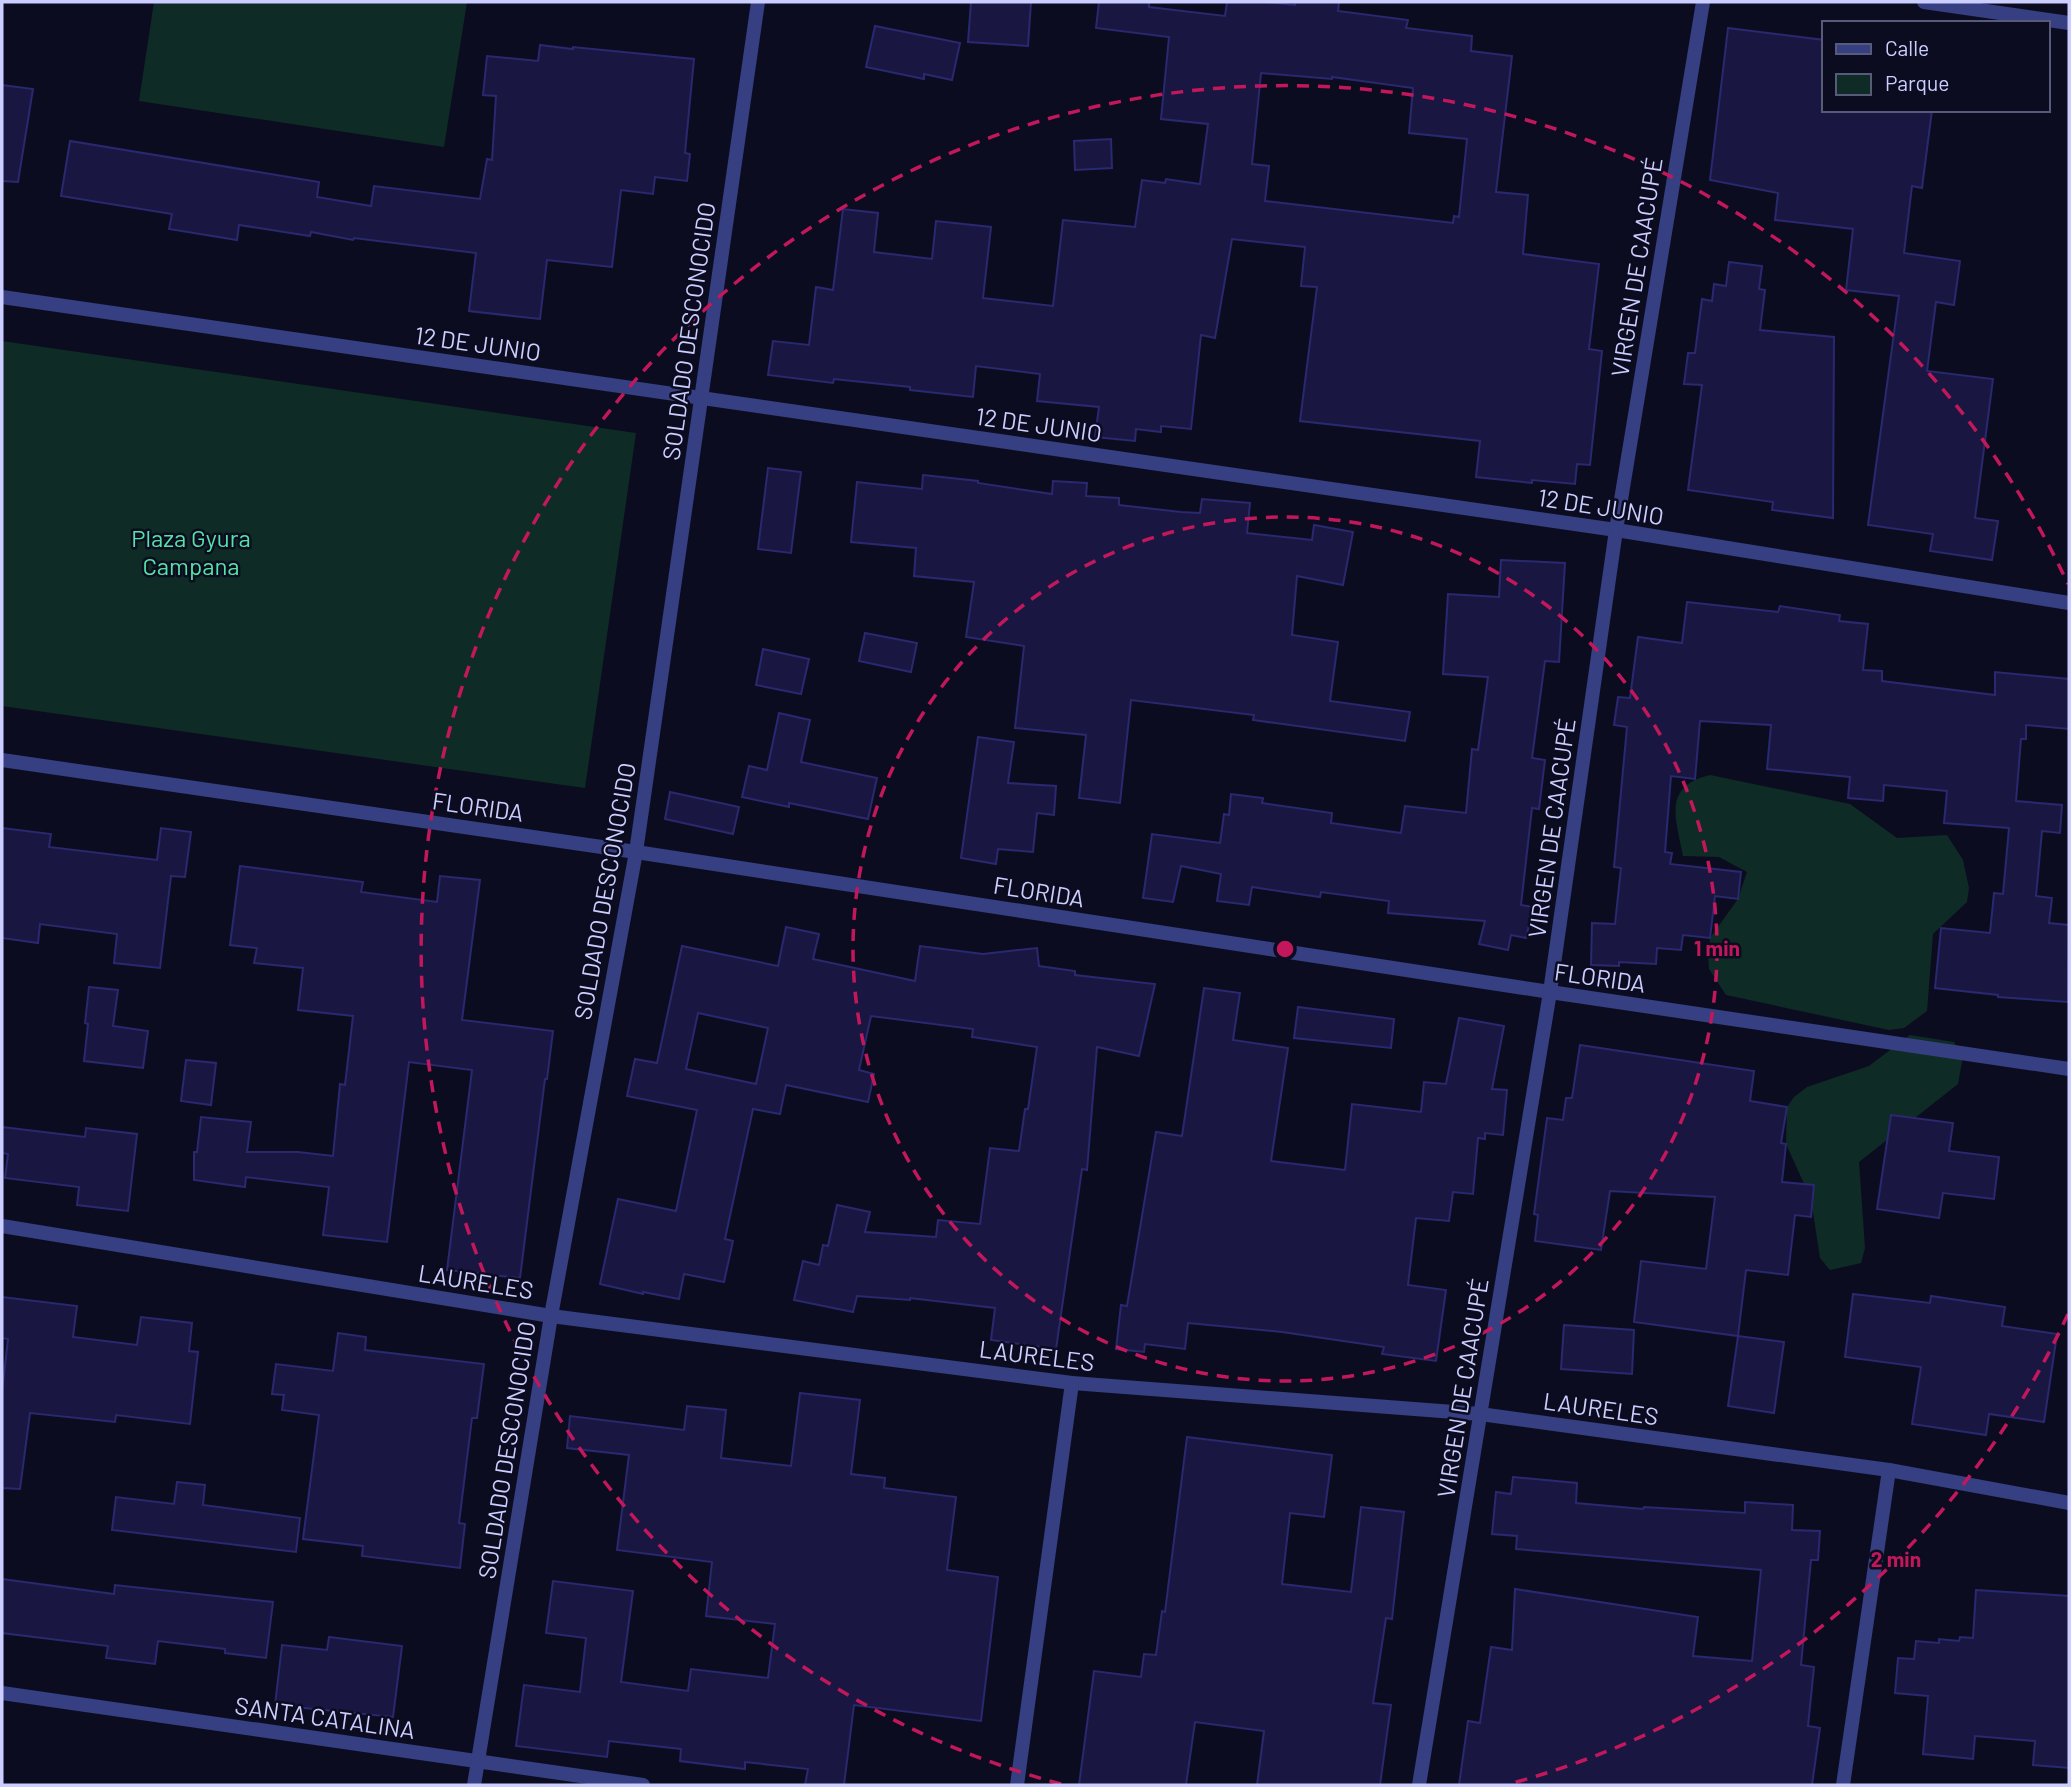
<svg xmlns="http://www.w3.org/2000/svg" width="2071" height="1787" font-family="Barlow,sans-serif">
<rect width="100%" height="100%" fill="#0c0c20"/>
<g fill="#0f2b25">
<path d="M 154,2 L 467,2 L 444,147 L 139,101 Z"/>
<path d="M 2,341 L 636,433 L 585,788 L 2,706 Z"/>
<path d="M 1710,775 L 1850,804 L 1897,838 L 1947,835 L 1963,860 L 1969,888 L 1967,902 L 1933,934 L 1927,1011 L 1904,1028 L 1889,1030 L 1726,995 L 1709,969 L 1708,955 L 1710,938 L 1738,899 L 1747,872 L 1719,857 L 1683,856 C 1676,819 1662,786 1710,775 Z"/>
<path d="M 1910,1035 L 1954,1042 L 1963,1056 L 1958,1084 L 1859,1162 L 1865,1248 L 1861,1263 L 1830,1270 L 1820,1258 L 1811,1199 L 1786,1144 L 1787,1107 L 1794,1097 L 1807,1087 L 1869,1066 Z"/>
</g>
<g fill="#191742" stroke="#2a286f" stroke-width="2" fill-rule="evenodd">
<path d="M 971,2 L 1031,2 L 1028,46 L 968,42 Z"/>
<path d="M 1099,2 L 1149,2 L 1149,7 L 1225,16 L 1227,2 L 1265,2 L 1295,5 L 1295,2 L 1339,2 L 1338,11 L 1408,20 L 1406,28 L 1472,36 L 1471,51 L 1512,56 L 1496,192 L 1528,195 L 1523,254 L 1599,264 L 1589,349 L 1602,351 L 1590,465 L 1577,464 L 1575,484 L 1532,480 L 1532,483 L 1476,477 L 1480,441 L 1300,421 L 1317,287 L 1301,286 L 1305,247 L 1232,239 L 1215,338 L 1201,335 L 1191,429 L 1161,426 L 1161,432 L 1136,429 L 1135,441 L 1095,437 L 1099,407 L 1037,401 L 1040,374 L 976,366 L 973,397 L 910,390 L 910,387 L 834,379 L 833,383 L 768,375 L 773,341 L 809,345 L 816,287 L 833,290 L 843,209 L 878,213 L 874,252 L 932,259 L 936,221 L 991,227 L 983,298 L 1053,306 L 1063,220 L 1135,227 L 1142,180 L 1165,183 L 1166,179 L 1200,184 L 1208,124 L 1161,119 L 1169,37 L 1096,28 ZM 1261,73 L 1332,79 L 1332,77 L 1413,88 L 1409,133 L 1467,139 L 1459,217 L 1454,216 L 1453,223 L 1265,201 L 1269,166 L 1252,164 Z"/>
<path d="M 875,26 L 960,43 L 952,80 L 924,74 L 924,79 L 866,67 Z"/>
<path d="M 1728,28 L 1824,40 L 1824,110 L 1932,110 L 1922,188 L 1912,186 L 1904,253 L 1960,261 L 1954,305 L 1936,302 L 1927,371 L 1993,379 L 1975,518 L 1998,521 L 1992,560 L 1930,551 L 1933,534 L 1868,525 L 1899,296 L 1846,290 L 1853,229 L 1775,220 L 1778,193 L 1710,180 Z"/>
<path d="M 540,45 L 573,49 L 573,47 L 694,59 L 685,153 L 690,154 L 687,181 L 655,177 L 653,194 L 621,190 L 612,267 L 547,260 L 540,319 L 469,311 L 476,253 L 354,238 L 353,240 L 311,232 L 310,236 L 239,225 L 237,240 L 169,229 L 172,214 L 61,196 L 70,141 L 319,182 L 317,197 L 371,206 L 374,186 L 480,199 L 487,159 L 492,160 L 496,96 L 483,95 L 487,56 L 538,61 Z"/>
<path d="M 2,85 L 33,89 L 18,182 L 2,181 Z"/>
<path d="M 1111,139 L 1112,168 L 1075,170 L 1074,141 Z"/>
<path d="M 1729,262 L 1762,266 L 1759,289 L 1765,290 L 1760,330 L 1834,337 L 1833,518 L 1772,510 L 1773,502 L 1688,490 L 1702,385 L 1684,384 L 1688,353 L 1695,353 L 1702,299 L 1712,301 L 1714,284 L 1726,286 Z"/>
<path d="M 768,468 L 801,472 L 791,553 L 758,549 Z"/>
<path d="M 923,475 L 978,481 L 978,483 L 1052,494 L 1053,481 L 1087,483 L 1086,496 L 1119,498 L 1119,505 L 1181,512 L 1200,513 L 1202,499 L 1250,503 L 1247,533 L 1312,540 L 1314,525 L 1353,532 L 1343,585 L 1297,576 L 1292,635 L 1338,642 L 1330,701 L 1410,712 L 1405,741 L 1253,720 L 1254,715 L 1131,700 L 1120,803 L 1079,798 L 1086,735 L 1015,728 L 1024,646 L 966,637 L 974,582 L 914,576 L 916,548 L 851,542 L 857,482 L 922,489 Z"/>
<path d="M 1501,560 L 1565,563 L 1559,662 L 1545,661 L 1532,758 L 1545,760 L 1539,809 L 1532,808 L 1521,905 L 1533,907 L 1526,938 L 1511,935 L 1508,950 L 1479,944 L 1485,921 L 1388,913 L 1389,901 L 1321,892 L 1320,897 L 1252,887 L 1249,905 L 1217,901 L 1221,874 L 1181,866 L 1173,902 L 1143,898 L 1152,834 L 1220,843 L 1224,814 L 1229,815 L 1231,794 L 1263,798 L 1262,803 L 1332,813 L 1331,823 L 1401,833 L 1405,806 L 1466,813 L 1472,749 L 1478,750 L 1488,677 L 1443,674 L 1448,594 L 1499,597 Z"/>
<path d="M 1687,602 L 1778,612 L 1780,606 L 1840,615 L 1839,621 L 1868,624 L 1863,670 L 1882,671 L 1882,681 L 1995,695 L 1995,672 L 2069,679 L 2069,729 L 2026,725 L 2026,739 L 2021,739 L 2016,801 L 2062,805 L 2060,833 L 2042,831 L 2036,896 L 2052,898 L 2049,923 L 2069,925 L 2068,1002 L 1998,997 L 1998,995 L 1935,988 L 1941,928 L 1990,933 L 1994,893 L 2003,894 L 2009,828 L 1944,823 L 1947,791 L 1884,785 L 1883,801 L 1848,798 L 1850,777 L 1767,769 L 1771,725 L 1700,721 L 1695,779 L 1671,776 L 1665,852 L 1672,853 L 1670,864 L 1741,872 L 1738,899 L 1715,896 L 1710,938 L 1683,935 L 1681,950 L 1657,948 L 1656,964 L 1619,962 L 1619,966 L 1591,965 L 1592,923 L 1615,924 L 1621,868 L 1614,867 L 1627,727 L 1614,725 L 1618,697 L 1630,698 L 1638,637 L 1682,643 Z"/>
<path d="M 865,633 L 917,643 L 911,672 L 859,661 Z"/>
<path d="M 763,649 L 809,659 L 801,694 L 756,685 Z"/>
<path d="M 779,713 L 810,720 L 801,762 L 877,778 L 868,819 L 789,803 L 789,807 L 742,797 L 749,766 L 767,770 Z"/>
<path d="M 978,737 L 1014,742 L 1008,783 L 1056,786 L 1054,815 L 1037,813 L 1033,852 L 998,849 L 996,864 L 961,858 Z"/>
<path d="M 670,792 L 739,807 L 733,834 L 665,819 Z"/>
<path d="M 2,828 L 51,834 L 49,847 L 157,860 L 161,828 L 191,832 L 185,877 L 171,876 L 160,968 L 114,963 L 117,934 L 40,924 L 38,943 L 2,938 Z"/>
<path d="M 240,866 L 363,882 L 361,892 L 437,902 L 440,876 L 480,880 L 462,1020 L 553,1031 L 547,1079 L 545,1079 L 520,1278 L 447,1270 L 472,1070 L 409,1062 L 387,1242 L 323,1235 L 329,1187 L 246,1177 L 245,1187 L 194,1180 L 194,1152 L 197,1152 L 201,1117 L 251,1122 L 247,1152 L 298,1152 L 333,1156 L 340,1084 L 345,1085 L 353,1016 L 298,1010 L 303,968 L 254,963 L 257,948 L 230,945 Z"/>
<path d="M 786,927 L 819,934 L 813,959 L 915,981 L 920,946 L 983,954 L 1037,948 L 1039,966 L 1075,971 L 1075,975 L 1155,984 L 1139,1056 L 1097,1047 L 1087,1170 L 1082,1169 L 1056,1349 L 991,1340 L 995,1308 L 910,1298 L 910,1300 L 857,1296 L 853,1312 L 794,1300 L 803,1261 L 819,1265 L 823,1245 L 828,1246 L 837,1205 L 870,1212 L 865,1232 L 936,1237 L 938,1220 L 980,1224 L 990,1148 L 1019,1151 L 1025,1109 L 1028,1109 L 1037,1047 L 972,1037 L 973,1029 L 871,1016 L 859,1070 L 874,1074 L 868,1102 L 786,1085 L 780,1114 L 753,1109 L 725,1239 L 733,1241 L 724,1282 L 684,1274 L 679,1299 L 643,1292 L 643,1294 L 600,1284 L 618,1199 L 676,1211 L 697,1110 L 627,1096 L 635,1059 L 657,1063 L 682,946 L 778,966 ZM 698,1013 L 768,1028 L 756,1084 L 686,1069 Z"/>
<path d="M 89,987 L 118,990 L 113,1026 L 148,1031 L 143,1068 L 84,1061 L 88,1024 L 85,1023 Z"/>
<path d="M 1204,988 L 1240,993 L 1233,1040 L 1288,1048 L 1271,1161 L 1345,1170 L 1352,1104 L 1421,1112 L 1424,1082 L 1446,1084 L 1459,1018 L 1504,1026 L 1492,1089 L 1507,1090 L 1503,1135 L 1485,1133 L 1485,1139 L 1478,1138 L 1473,1194 L 1453,1192 L 1449,1221 L 1416,1218 L 1408,1285 L 1446,1290 L 1436,1361 L 1382,1354 L 1384,1347 L 1282,1332 L 1188,1323 L 1185,1349 L 1145,1344 L 1144,1352 L 1116,1349 L 1121,1305 L 1127,1306 L 1156,1132 L 1182,1136 Z"/>
<path d="M 1298,1007 L 1394,1019 L 1391,1048 L 1294,1038 Z"/>
<path d="M 1580,1045 L 1754,1071 L 1750,1101 L 1787,1107 L 1781,1143 L 1786,1144 L 1782,1182 L 1814,1185 L 1811,1217 L 1795,1215 L 1788,1275 L 1746,1270 L 1738,1336 L 1634,1322 L 1641,1261 L 1706,1269 L 1715,1197 L 1610,1191 L 1601,1250 L 1535,1241 L 1538,1215 L 1534,1214 L 1547,1118 L 1563,1120 L 1566,1098 L 1572,1098 Z"/>
<path d="M 186,1060 L 216,1063 L 211,1105 L 181,1101 Z"/>
<path d="M 1891,1115 L 1953,1123 L 1949,1151 L 1999,1157 L 1994,1199 L 1943,1193 L 1939,1218 L 1877,1209 Z"/>
<path d="M 2,1127 L 85,1137 L 86,1128 L 137,1134 L 128,1211 L 77,1205 L 79,1187 L 5,1178 L 8,1154 L 2,1153 Z"/>
<path d="M 1853,1294 L 1930,1303 L 1931,1296 L 2005,1307 L 2002,1326 L 2057,1334 L 2044,1422 L 1989,1414 L 1986,1435 L 1912,1424 L 1921,1367 L 1845,1357 Z"/>
<path d="M 2,1297 L 77,1306 L 73,1337 L 137,1345 L 141,1317 L 192,1323 L 189,1351 L 198,1352 L 190,1424 L 116,1415 L 115,1422 L 30,1413 L 20,1489 L 2,1488 L 2,1392 L 8,1339 L 2,1338 Z"/>
<path d="M 1564,1325 L 1634,1330 L 1632,1374 L 1561,1369 Z"/>
<path d="M 338,1333 L 366,1337 L 365,1350 L 484,1364 L 477,1418 L 472,1418 L 459,1523 L 465,1524 L 460,1568 L 362,1556 L 363,1546 L 303,1539 L 319,1415 L 282,1410 L 284,1395 L 272,1394 L 276,1364 L 333,1371 Z"/>
<path d="M 1738,1336 L 1784,1342 L 1774,1413 L 1728,1406 Z"/>
<path d="M 800,1393 L 860,1400 L 851,1474 L 885,1478 L 884,1488 L 956,1497 L 947,1570 L 998,1577 L 981,1721 L 854,1705 L 844,1785 L 805,1785 L 808,1769 L 745,1762 L 745,1769 L 680,1761 L 681,1749 L 609,1741 L 607,1757 L 516,1746 L 524,1685 L 580,1692 L 586,1638 L 546,1633 L 553,1581 L 633,1591 L 621,1682 L 688,1691 L 691,1669 L 768,1678 L 775,1624 L 706,1616 L 712,1562 L 617,1550 L 629,1455 L 567,1448 L 570,1416 L 684,1430 L 687,1406 L 726,1410 L 721,1458 L 791,1466 Z"/>
<path d="M 1187,1437 L 1332,1455 L 1324,1517 L 1290,1513 L 1282,1584 L 1351,1592 L 1361,1507 L 1404,1512 L 1392,1619 L 1386,1618 L 1373,1703 L 1391,1705 L 1380,1785 L 1257,1785 L 1264,1731 L 1195,1722 L 1186,1785 L 1079,1785 L 1094,1671 L 1141,1677 L 1144,1654 L 1156,1655 L 1162,1611 L 1165,1612 Z"/>
<path d="M 1513,1477 L 1577,1483 L 1576,1503 L 1643,1509 L 1644,1507 L 1745,1513 L 1745,1502 L 1793,1505 L 1792,1530 L 1820,1531 L 1818,1560 L 1811,1560 L 1801,1665 L 1814,1667 L 1808,1726 L 1820,1728 L 1812,1785 L 1459,1785 L 1468,1721 L 1480,1723 L 1491,1647 L 1512,1650 L 1515,1589 L 1698,1617 L 1693,1656 L 1752,1661 L 1761,1570 L 1516,1549 L 1517,1536 L 1492,1534 L 1496,1492 L 1511,1494 Z"/>
<path d="M 177,1482 L 205,1485 L 203,1505 L 300,1518 L 296,1552 L 112,1530 L 116,1497 L 174,1504 Z"/>
<path d="M 2,1579 L 114,1594 L 115,1585 L 273,1602 L 266,1658 L 225,1653 L 225,1649 L 158,1641 L 155,1664 L 106,1658 L 108,1646 L 2,1633 Z"/>
<path d="M 1976,1590 L 2069,1596 L 2069,1768 L 2033,1765 L 2035,1741 L 1975,1736 L 1973,1759 L 1923,1754 L 1928,1696 L 1895,1693 L 1898,1658 L 1914,1659 L 1916,1641 L 1939,1643 L 1939,1639 L 1959,1641 L 1960,1637 L 1973,1638 Z"/>
<path d="M 329,1637 L 402,1646 L 393,1717 L 275,1705 L 282,1645 L 327,1650 Z"/>
</g>
<g fill="none" stroke-linecap="round" stroke-linejoin="round">
<g stroke="#353f81" stroke-width="14">
<path d="M 1924,2 L 2069,23"/>
<path d="M 2,297 L 1616,530 L 2069,603"/>
<path d="M 2,760 L 636,852 L 1550,992 L 2069,1069"/>
<path d="M 2,1226 L 551,1316 L 1072,1383 L 1480,1414 L 1889,1470 L 2069,1503"/>
<path d="M 2,1693 L 643,1785"/>
<path d="M 474,1785 L 551,1316 L 636,852 L 758,2"/>
<path d="M 1017,1785 L 1072,1383"/>
<path d="M 1419,1785 L 1550,992 L 1616,530 L 1703,2"/>
<path d="M 1843,1785 L 1889,1470"/>
</g>
</g>
<g fill="none" stroke="#c2185b" stroke-width="3.5" stroke-dasharray="12 9">
<circle cx="1285" cy="949" r="432"/>
<path d="M2068 1314A864 864 0 0 1 1509 1784M1061 1784A864 864 0 1 1 2068 584"/>
</g>
<g text-anchor="middle" dominant-baseline="central" stroke-width="5" stroke-linejoin="round" paint-order="stroke">
<g font-size="24" fill="#cbceff" stroke="#0c0c20">
<text transform="translate(1636 267) rotate(-81)">VIRGEN DE CAACUPÉ</text>
<text transform="translate(688 331) rotate(-82)">SOLDADO DESCONOCIDO</text>
<text transform="translate(478 343) rotate(8)">12 DE JUNIO</text>
<text transform="translate(1039 424) rotate(8)">12 DE JUNIO</text>
<text transform="translate(1601 506) rotate(9)">12 DE JUNIO</text>
<text transform="translate(478 806) rotate(8)">FLORIDA</text>
<text transform="translate(1551 828) rotate(-82)">VIRGEN DE CAACUPÉ</text>
<text transform="translate(604 891) rotate(-80)">SOLDADO DESCONOCIDO</text>
<text transform="translate(1039 891) rotate(9)">FLORIDA</text>
<text transform="translate(1600 977) rotate(8)">FLORIDA</text>
<text transform="translate(476 1281) rotate(9)">LAURELES</text>
<text transform="translate(1037 1355) rotate(7)">LAURELES</text>
<text transform="translate(1462 1388) rotate(-81)">VIRGEN DE CAACUPÉ</text>
<text transform="translate(1601 1408) rotate(8)">LAURELES</text>
<text transform="translate(506 1450) rotate(-81)">SOLDADO DESCONOCIDO</text>
<text transform="translate(325 1717) rotate(8)">SANTA CATALINA</text>
</g>
<g font-size="24" fill="#53e3a6" stroke="#0c0c20">
<text x="191" y="537">Plaza Gyura<tspan x="191" dy="28">Campana</tspan></text>
</g>
</g>
<circle cx="1285" cy="949" r="10" fill="#c2185b" stroke="#0c0c20" stroke-width="3.5"/>
<g font-size="21" text-anchor="middle" font-weight="bold" fill="#c2185b" stroke="#0c0c20" stroke-width="5" stroke-linejoin="round" paint-order="stroke">
<text x="1717" y="956">1 min</text>
<text x="1896" y="1567">2 min</text>
</g>
<rect width="2071" height="1787" fill="none" stroke="#cbceff" stroke-width="7"/>
<rect x="1822" y="21" width="228" height="91" fill="#0c0c20" stroke="#585a79" stroke-width="2"/>
<rect x="1836" y="44" width="35" height="10" fill="#353f81" stroke="#585a79" stroke-width="2"/>
<text x="1885" y="56" font-size="21" fill="#cbceff">Calle</text>
<rect x="1836" y="74" width="35" height="21" fill="#0f2b25" stroke="#585a79" stroke-width="2"/>
<text x="1885" y="91" font-size="21" fill="#cbceff">Parque</text>
</svg>
